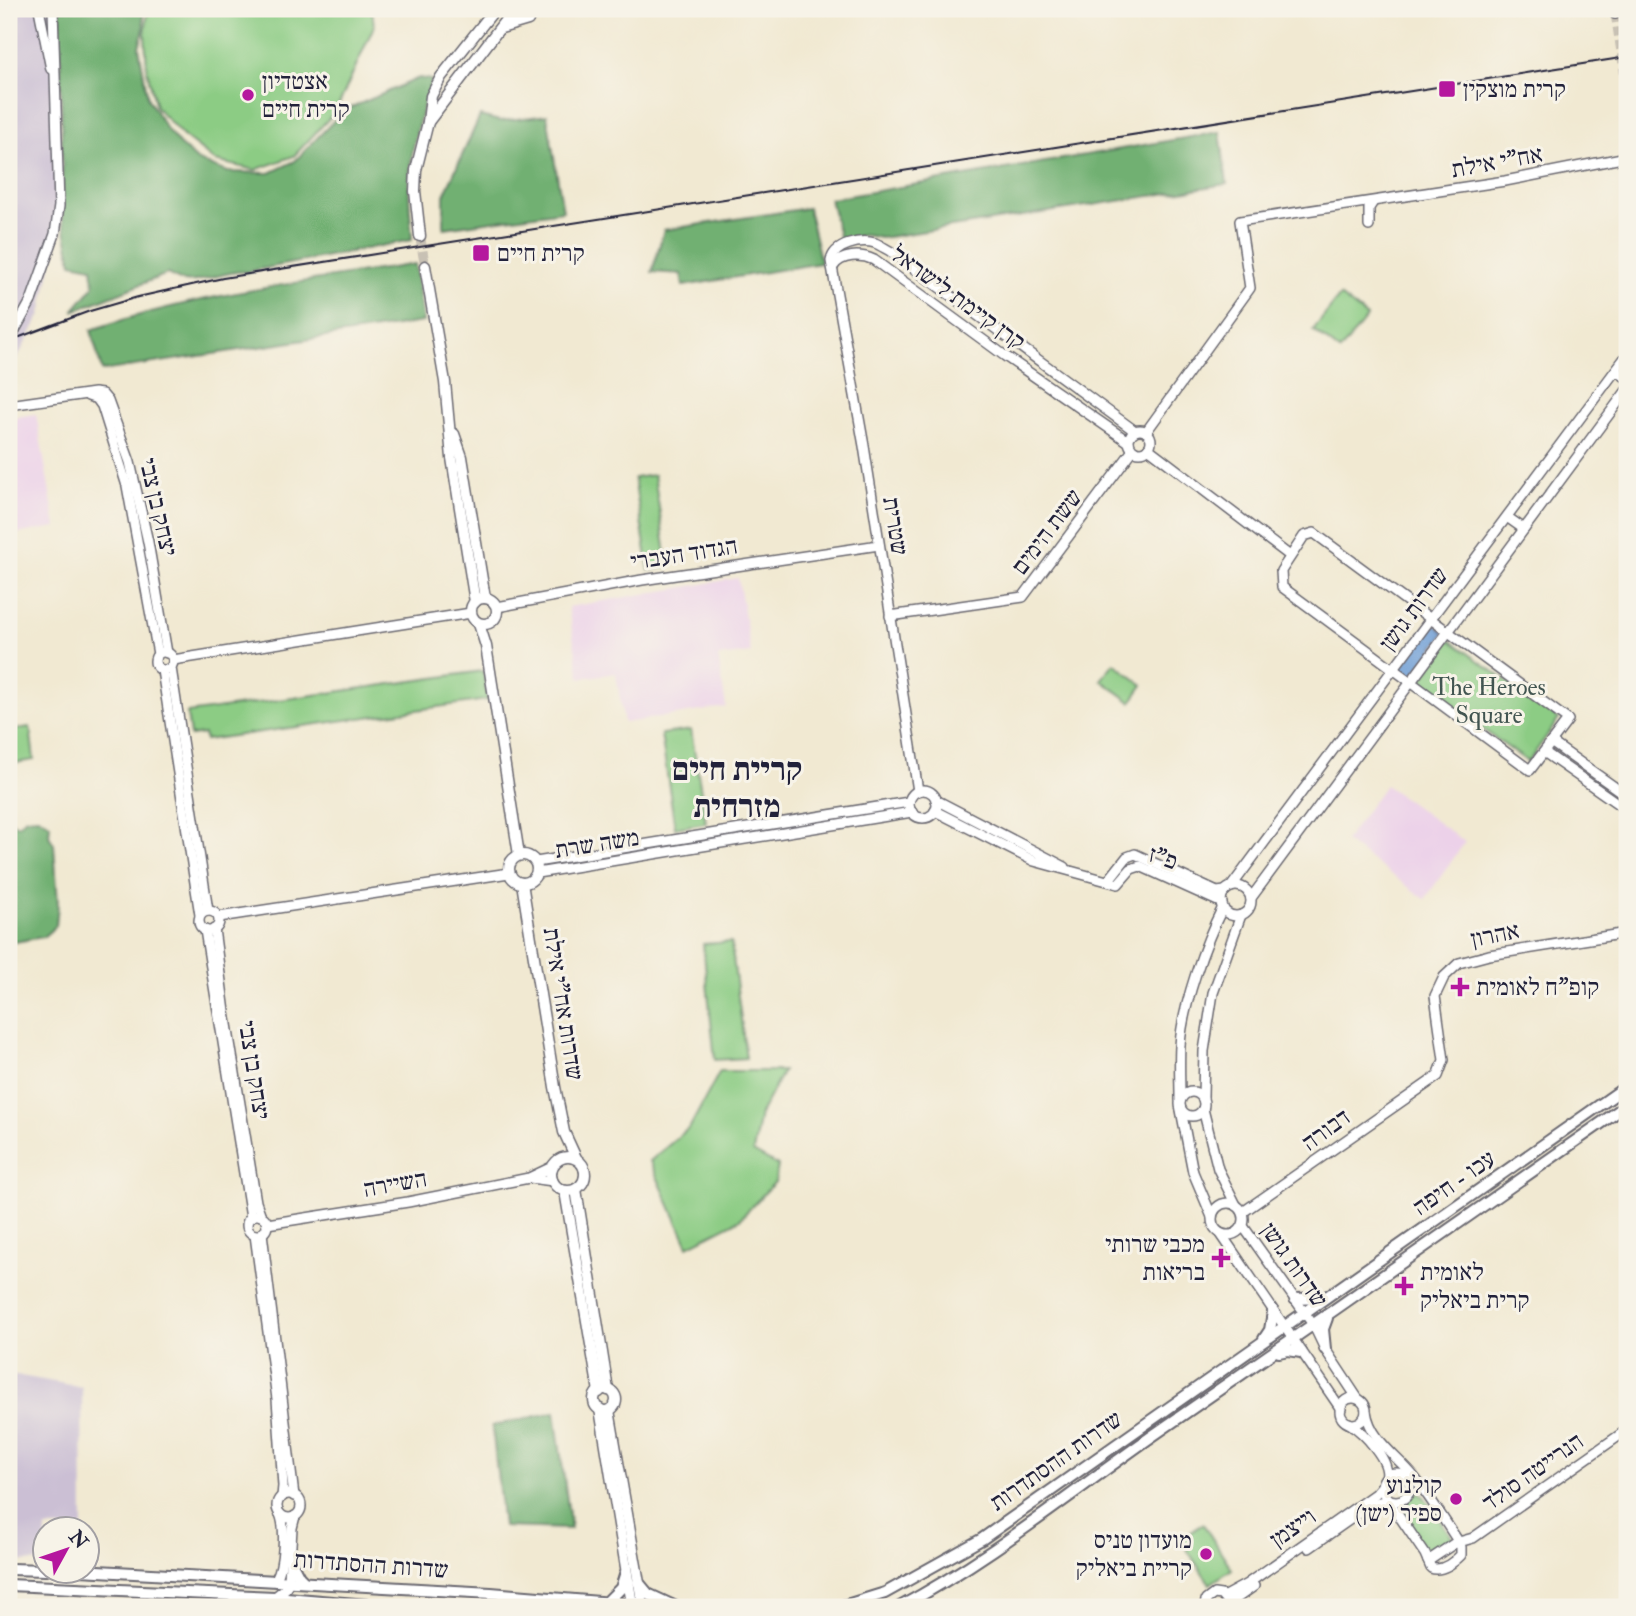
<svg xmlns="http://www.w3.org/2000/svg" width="1636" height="1616" font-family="'IM FELL Double Pica','Frank Ruhl Libre',serif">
<rect width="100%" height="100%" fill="#f7f3e8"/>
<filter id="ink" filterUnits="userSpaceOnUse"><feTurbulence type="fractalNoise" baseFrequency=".0143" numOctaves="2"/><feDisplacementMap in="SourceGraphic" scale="14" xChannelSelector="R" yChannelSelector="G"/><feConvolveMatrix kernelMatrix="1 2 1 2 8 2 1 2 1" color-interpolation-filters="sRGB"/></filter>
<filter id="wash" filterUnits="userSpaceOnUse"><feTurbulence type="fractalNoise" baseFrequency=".00686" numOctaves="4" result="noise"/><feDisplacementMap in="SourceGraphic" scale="28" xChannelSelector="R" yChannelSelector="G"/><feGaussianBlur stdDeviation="1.57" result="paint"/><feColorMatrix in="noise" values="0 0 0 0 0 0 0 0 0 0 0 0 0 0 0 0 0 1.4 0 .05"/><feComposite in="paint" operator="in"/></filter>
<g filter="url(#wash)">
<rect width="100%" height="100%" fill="#f1e9d2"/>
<g fill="#ecd1e9">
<path d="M 36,414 L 56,527 L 9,535 L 9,418 Z"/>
<path d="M 738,578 L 751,653 L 718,657 L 726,707 L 624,723 L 616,673 L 580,678 L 568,607 Z"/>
<path d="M 1385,785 L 1465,842 L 1425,899 L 1345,841 Z"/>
</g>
<g fill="#cbbfd4">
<path d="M 9,9 L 53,9 L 58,231 L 41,314 L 15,362 L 9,367 Z"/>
<path d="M 9,1374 L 82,1387 L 83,1528 L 46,1528 L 45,1562 L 9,1561 Z"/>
</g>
<g fill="#8ccc84" stroke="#577760" stroke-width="2">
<path d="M 148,9 L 372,9 L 374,26 L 336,111 L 294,156 L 255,170 L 215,161 L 183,136 L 156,107 L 147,70 L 145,35 Z"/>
<path d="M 1340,296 L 1367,317 L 1340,351 L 1313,330 Z"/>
<path d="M 654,475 L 668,567 L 649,570 L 634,478 Z"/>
<path d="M 1450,640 L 1559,719 L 1528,762 L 1419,683 Z"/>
<path d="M 1114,663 L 1143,685 L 1131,702 L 1101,680 Z"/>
<path d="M 483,671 L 487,700 L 205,740 L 204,734 L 190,736 L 187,713 Z"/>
<path d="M 30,727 L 34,760 L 9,764 L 9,730 Z"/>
<path d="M 691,730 L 706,823 L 675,828 L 661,734 Z"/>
<path d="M 731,942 L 746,1058 L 715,1060 L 703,944 Z"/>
<path d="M 720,1071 L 783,1071 L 760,1114 L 753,1152 L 778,1166 L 775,1182 L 739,1220 L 688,1246 L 650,1161 L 690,1127 Z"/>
<path d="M 1415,1490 L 1424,1497 L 1454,1540 L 1429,1557 L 1396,1505 L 1408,1498 Z"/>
<path d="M 1203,1524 L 1232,1569 L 1210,1584 L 1180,1539 Z"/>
</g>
<g fill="#71b072" stroke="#4a6956" stroke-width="2">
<path d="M 60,9 L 143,9 L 144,29 L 139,47 L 148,99 L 168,131 L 179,144 L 198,161 L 228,172 L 270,173 L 295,161 L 343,111 L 419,78 L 432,80 C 420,114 410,150 409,186 C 409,204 411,222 412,240 L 246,272 C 225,270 204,284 183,281 C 178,280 172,276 167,274 L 73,311 L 94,286 L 92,267 L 72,263 L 63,221 Z"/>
<path d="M 547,115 L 563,211 L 444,228 L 444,195 L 480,116 L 500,121 Z"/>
<path d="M 1220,132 L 1227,184 L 881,238 L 864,235 L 840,240 L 830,199 Z"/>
<path d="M 808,208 L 821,263 L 683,286 L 681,274 L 652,272 L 664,230 Z"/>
<path d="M 415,264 L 423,322 L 102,371 L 91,330 C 195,294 306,282 415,264 Z"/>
<path d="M 38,817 L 50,824 L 49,836 L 54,844 L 58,904 L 56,926 L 43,937 L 9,943 L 9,821 L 18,825 L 26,818 Z"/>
<path d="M 555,1412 L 571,1529 L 503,1527 L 492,1426 Z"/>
</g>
<path fill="#6c9cd6" stroke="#475f88" stroke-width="2" d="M 1431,621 L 1445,633 L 1411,679 L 1395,669 Z"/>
</g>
<g filter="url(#ink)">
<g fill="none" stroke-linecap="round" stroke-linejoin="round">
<path stroke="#c8c1b4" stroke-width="9" stroke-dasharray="9 4.5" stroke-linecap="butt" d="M 1615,14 L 1626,84"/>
<path stroke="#c8c1b4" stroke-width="10" stroke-dasharray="10 5" stroke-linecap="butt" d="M 420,236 L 425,266"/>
<defs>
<g id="tertiary">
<path d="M 39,9 L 51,69"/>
<path d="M 1614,9 L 1615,14"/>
<path d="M 1626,84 L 1627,92"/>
<path d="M 1369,226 L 1369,208 L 1373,202"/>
<path d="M 833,267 C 841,254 861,254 874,260 L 1005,356 L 1129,442"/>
<path d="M 31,301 L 55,234 L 59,206 L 53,9"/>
<path d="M 1614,373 L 1620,373 L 1627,378"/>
<path d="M 88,396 L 97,399 L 102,406 L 127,486 L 158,654"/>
<path d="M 9,405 L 94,393 L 102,394 L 108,401 L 130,462 L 148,542 L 167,653"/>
<circle cx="1140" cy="441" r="11"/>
<path d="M 1146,432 L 1250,288 L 1240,221 L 1505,181 L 1627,157"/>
<path d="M 1148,448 L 1290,556"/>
<path d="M 1507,517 L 1524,529"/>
<path d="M 1314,533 L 1568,720 L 1530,770 L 1282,587 L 1281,571 L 1304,536 Z"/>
<path d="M 497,607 L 642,580 L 879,545"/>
<path d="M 890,616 L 1023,597 L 1133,450"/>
<circle cx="164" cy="661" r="9"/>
<path d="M 173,660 L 471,613"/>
<path d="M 171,668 L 208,911"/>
<path d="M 162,670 L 200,915"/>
<path d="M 1551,742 L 1627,796"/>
<path d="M 1544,752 L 1627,810"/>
<circle cx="923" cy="804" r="14"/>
<path d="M 918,791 L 864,446 L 831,261 C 834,244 861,239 875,243 C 880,245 886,249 890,251 L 1135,431"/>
<path d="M 936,800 L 1065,867"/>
<path d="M 935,811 L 1034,861 L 1118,884 L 1131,869 L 1140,866 L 1222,903"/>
<path d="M 536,862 L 909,802"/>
<path d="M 537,873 L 912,812"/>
<path d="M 1108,881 L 1127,857 L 1135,854 L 1217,892 L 1225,891"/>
<circle cx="1236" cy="901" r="15"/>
<path d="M 1231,887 L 1627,355"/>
<path d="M 1251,898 L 1627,390"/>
<circle cx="209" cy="921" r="10"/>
<path d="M 219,917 L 509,873"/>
<path d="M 214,929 L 225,1012 L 256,1202 L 261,1216"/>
<path d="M 205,930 L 251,1217"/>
<circle cx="1192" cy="1104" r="12"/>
<path d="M 1203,1097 L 1204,1051 L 1213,993 L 1241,915"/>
<path d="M 1180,1100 C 1180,1082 1179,1064 1180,1046 C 1182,1007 1205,942 1223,907"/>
<path d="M 1203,1109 L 1218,1169 L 1236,1205"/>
<path d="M 1181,1110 L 1193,1172 L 1212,1217"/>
<path d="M 530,1178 L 553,1181"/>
<circle cx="1228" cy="1219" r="16"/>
<path d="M 1243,1212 L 1438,1076 L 1444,1060 L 1435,996 L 1444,977 L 1459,963 L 1489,955 L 1627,933"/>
<circle cx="257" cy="1225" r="10"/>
<path d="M 267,1224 L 408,1202 L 529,1178 L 552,1167"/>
<path d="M 1243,1226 L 1314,1326 L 1325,1349 L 1358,1399"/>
<path d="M 262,1233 L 294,1496"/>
<path d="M 1221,1234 L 1341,1409"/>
<path d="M 255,1235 L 277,1399 L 283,1486 L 282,1497"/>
<circle cx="1353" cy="1411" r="13"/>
<path d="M 1366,1411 C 1370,1440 1397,1456 1414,1477 C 1430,1497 1444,1520 1458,1541"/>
<path d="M 1349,1423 C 1363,1432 1392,1461 1386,1479"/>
<circle cx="1396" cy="1487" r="14"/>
<circle cx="289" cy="1506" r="12"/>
<path d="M 1389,1501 L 1425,1554 L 1428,1561"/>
<path d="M 1458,1541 L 1461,1547 L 1461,1555 C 1453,1563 1442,1572 1431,1568 L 1428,1561 Z"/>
<path d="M 1459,1542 L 1473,1538 L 1627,1430"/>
<path d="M 1309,1548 L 1372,1504 L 1387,1500"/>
<path d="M 276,1579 C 284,1566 286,1528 280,1514"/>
<path d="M 275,1597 L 286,1588 L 289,1580 L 292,1528 L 295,1516"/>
<path d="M 1223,1597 L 1247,1584 L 1375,1494 L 1382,1486"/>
<path d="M 1227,1605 L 1254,1586"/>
<path d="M 1205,1607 L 1206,1600 L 1214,1594 L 1221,1595 L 1227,1602"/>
</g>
<g id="secondary">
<path d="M 501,28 L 528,20"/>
<path d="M 428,122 L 514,9"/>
<path d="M 420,236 L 415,191 L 416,170 L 428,122 L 431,96 L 441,77 L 495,9"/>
<path d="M 425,266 L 445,382 L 452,458 L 475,602"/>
<path d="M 454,434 L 462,457 L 485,598"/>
<circle cx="484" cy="611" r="13"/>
<path d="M 479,624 L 486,646 L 519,855"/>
<circle cx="523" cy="869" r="14"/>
<path d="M 522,883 L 555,1087 L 564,1132 L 576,1158"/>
<circle cx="568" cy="1174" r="17"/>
<path d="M 576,1189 L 608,1390"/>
<path d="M 565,1191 L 599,1392"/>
<circle cx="605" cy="1400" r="11"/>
<path d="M 600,1409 L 632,1604"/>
<path d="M 609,1410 L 643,1606"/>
</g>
<g id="trunk">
<path d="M 1295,1299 L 1323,1298"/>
<path d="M 1264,1339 L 1270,1330 L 1273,1312"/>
<path d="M 1325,1349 L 1323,1329 L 1327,1318"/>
<path d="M 1279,1352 L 1288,1350 L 1301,1352"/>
<path d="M 291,1562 L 299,1577 L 304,1582"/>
<path d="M 9,1569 L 46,1570"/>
<path d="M 80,1570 L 491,1593 L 660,1607"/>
<path d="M 638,1582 L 648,1594 L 676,1607"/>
<path d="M 9,1585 L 275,1597 L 390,1607"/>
<path d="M 607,1602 L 621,1588 L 626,1572"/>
<path d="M 840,1607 L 885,1593 L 982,1539 L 1627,1086"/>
<path d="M 900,1607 C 992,1558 1073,1491 1158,1432 C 1315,1324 1471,1214 1627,1105"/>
</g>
</defs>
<use href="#tertiary" stroke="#6a6870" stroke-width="12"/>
<use href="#secondary" stroke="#6a6870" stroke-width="13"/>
<use href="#trunk" stroke="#6a6870" stroke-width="14"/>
<use href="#tertiary" stroke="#fff" stroke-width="9"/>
<use href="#secondary" stroke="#fff" stroke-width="10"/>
<use href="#trunk" stroke="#fff" stroke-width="10"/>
<path stroke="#22223b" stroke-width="2" d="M 9,341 L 90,311 L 138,297 L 223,278 L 1627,57"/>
<defs>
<path id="tertiary-bridge" d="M 9,341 L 31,301"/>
</defs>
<use href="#tertiary-bridge" stroke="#6a6870" stroke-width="12" stroke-linecap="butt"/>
<use href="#tertiary-bridge" stroke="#fff" stroke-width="9"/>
</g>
</g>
<g fill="#b5179e" stroke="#f7f3e8" stroke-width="2.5">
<rect x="1438" y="80" width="18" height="18" rx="3.5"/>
<circle cx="248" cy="95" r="7"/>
<rect x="472" y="244" width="18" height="18" rx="3.5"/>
<path d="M1456.5 976.5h7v7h7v7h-7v7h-7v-7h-7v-7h7z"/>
<path d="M1217.5 1247.5h7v7h7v7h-7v7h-7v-7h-7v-7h7z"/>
<path d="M1400.5 1275.5h7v7h7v7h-7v7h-7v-7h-7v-7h7z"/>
<circle cx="1456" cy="1499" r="7"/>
<circle cx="1206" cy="1554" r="7"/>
</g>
<g text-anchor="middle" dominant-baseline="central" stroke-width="6" stroke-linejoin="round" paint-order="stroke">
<g font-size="24" fill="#22223b" stroke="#f7f3e8" text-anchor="start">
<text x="262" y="81">אצטדיון<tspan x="262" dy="28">קרית חיים</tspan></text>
<text x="1463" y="89">קרית מוצקין</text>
<text x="497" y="253">קרית חיים</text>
<text x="1476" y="987">קופ"ח לאומית</text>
<text x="1205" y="1244" text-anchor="end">מכבי שרותי<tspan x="1205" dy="28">בריאות</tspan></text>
<text x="1420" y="1272">לאומית<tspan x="1420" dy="28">קרית ביאליק</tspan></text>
<text x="1442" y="1485" text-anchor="end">קולנוע<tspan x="1442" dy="28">ספיר (ישן)</tspan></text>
<text x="1192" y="1540" text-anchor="end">מועדון טניס<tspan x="1192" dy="28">קריית ביאליק</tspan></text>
</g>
<g font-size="24" fill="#22223b" stroke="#f7f3e8">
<text transform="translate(1497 162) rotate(-10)">אח"י אילת</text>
<text transform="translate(958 298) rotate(36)">קרן קיימת לישראל</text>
<text transform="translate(158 507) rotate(77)">יצחק בן צבי</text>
<text transform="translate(895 526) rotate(81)">שטרית</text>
<text transform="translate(1047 532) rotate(-53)">ששת הימים</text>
<text transform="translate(684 554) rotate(-9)">הגדוד העברי</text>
<text transform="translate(1414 609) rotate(-53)">שדרות גושן</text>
<text transform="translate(597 844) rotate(-9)">משה שרת</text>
<text transform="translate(1163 858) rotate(19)">פ"ז</text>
<text transform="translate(1495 935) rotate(-11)">אהרון</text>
<text transform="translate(563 1004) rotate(81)">שדרות אח"י אילת</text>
<text transform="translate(254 1070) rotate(81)">יצחק בן צבי</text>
<text transform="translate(1326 1130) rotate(-36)">דבורה</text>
<text transform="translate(1454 1183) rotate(-35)">עכו - חיפה</text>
<text transform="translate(395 1184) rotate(-10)">השיירה</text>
<text transform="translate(1294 1265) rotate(55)">שדרות גושן</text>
<text transform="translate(1056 1461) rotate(-35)">שדרות ההסתדרות</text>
<text transform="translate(1533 1472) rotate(-35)">הנרייטה סולד</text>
<text transform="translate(1293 1528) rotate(-35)">וייצמן</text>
<text transform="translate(371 1565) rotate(4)">שדרות ההסתדרות</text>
</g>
<g font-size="24" fill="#425551" stroke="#f7f3e8">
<text x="1489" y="687">The Heroes<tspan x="1489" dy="28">Square</tspan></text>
</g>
<g font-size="32" font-weight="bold" fill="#22223b" stroke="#f7f3e8">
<text x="737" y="770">קריית חיים<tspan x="737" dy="37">מזרחית</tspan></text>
</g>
</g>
<rect width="1636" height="1616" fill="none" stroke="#f7f3e8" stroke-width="35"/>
<g transform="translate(66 1550) rotate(50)"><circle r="33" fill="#f7f3e8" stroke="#a29fa3" stroke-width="2"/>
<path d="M0-5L12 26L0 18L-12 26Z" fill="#b5179e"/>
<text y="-10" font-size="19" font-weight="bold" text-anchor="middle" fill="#22223b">N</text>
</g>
</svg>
